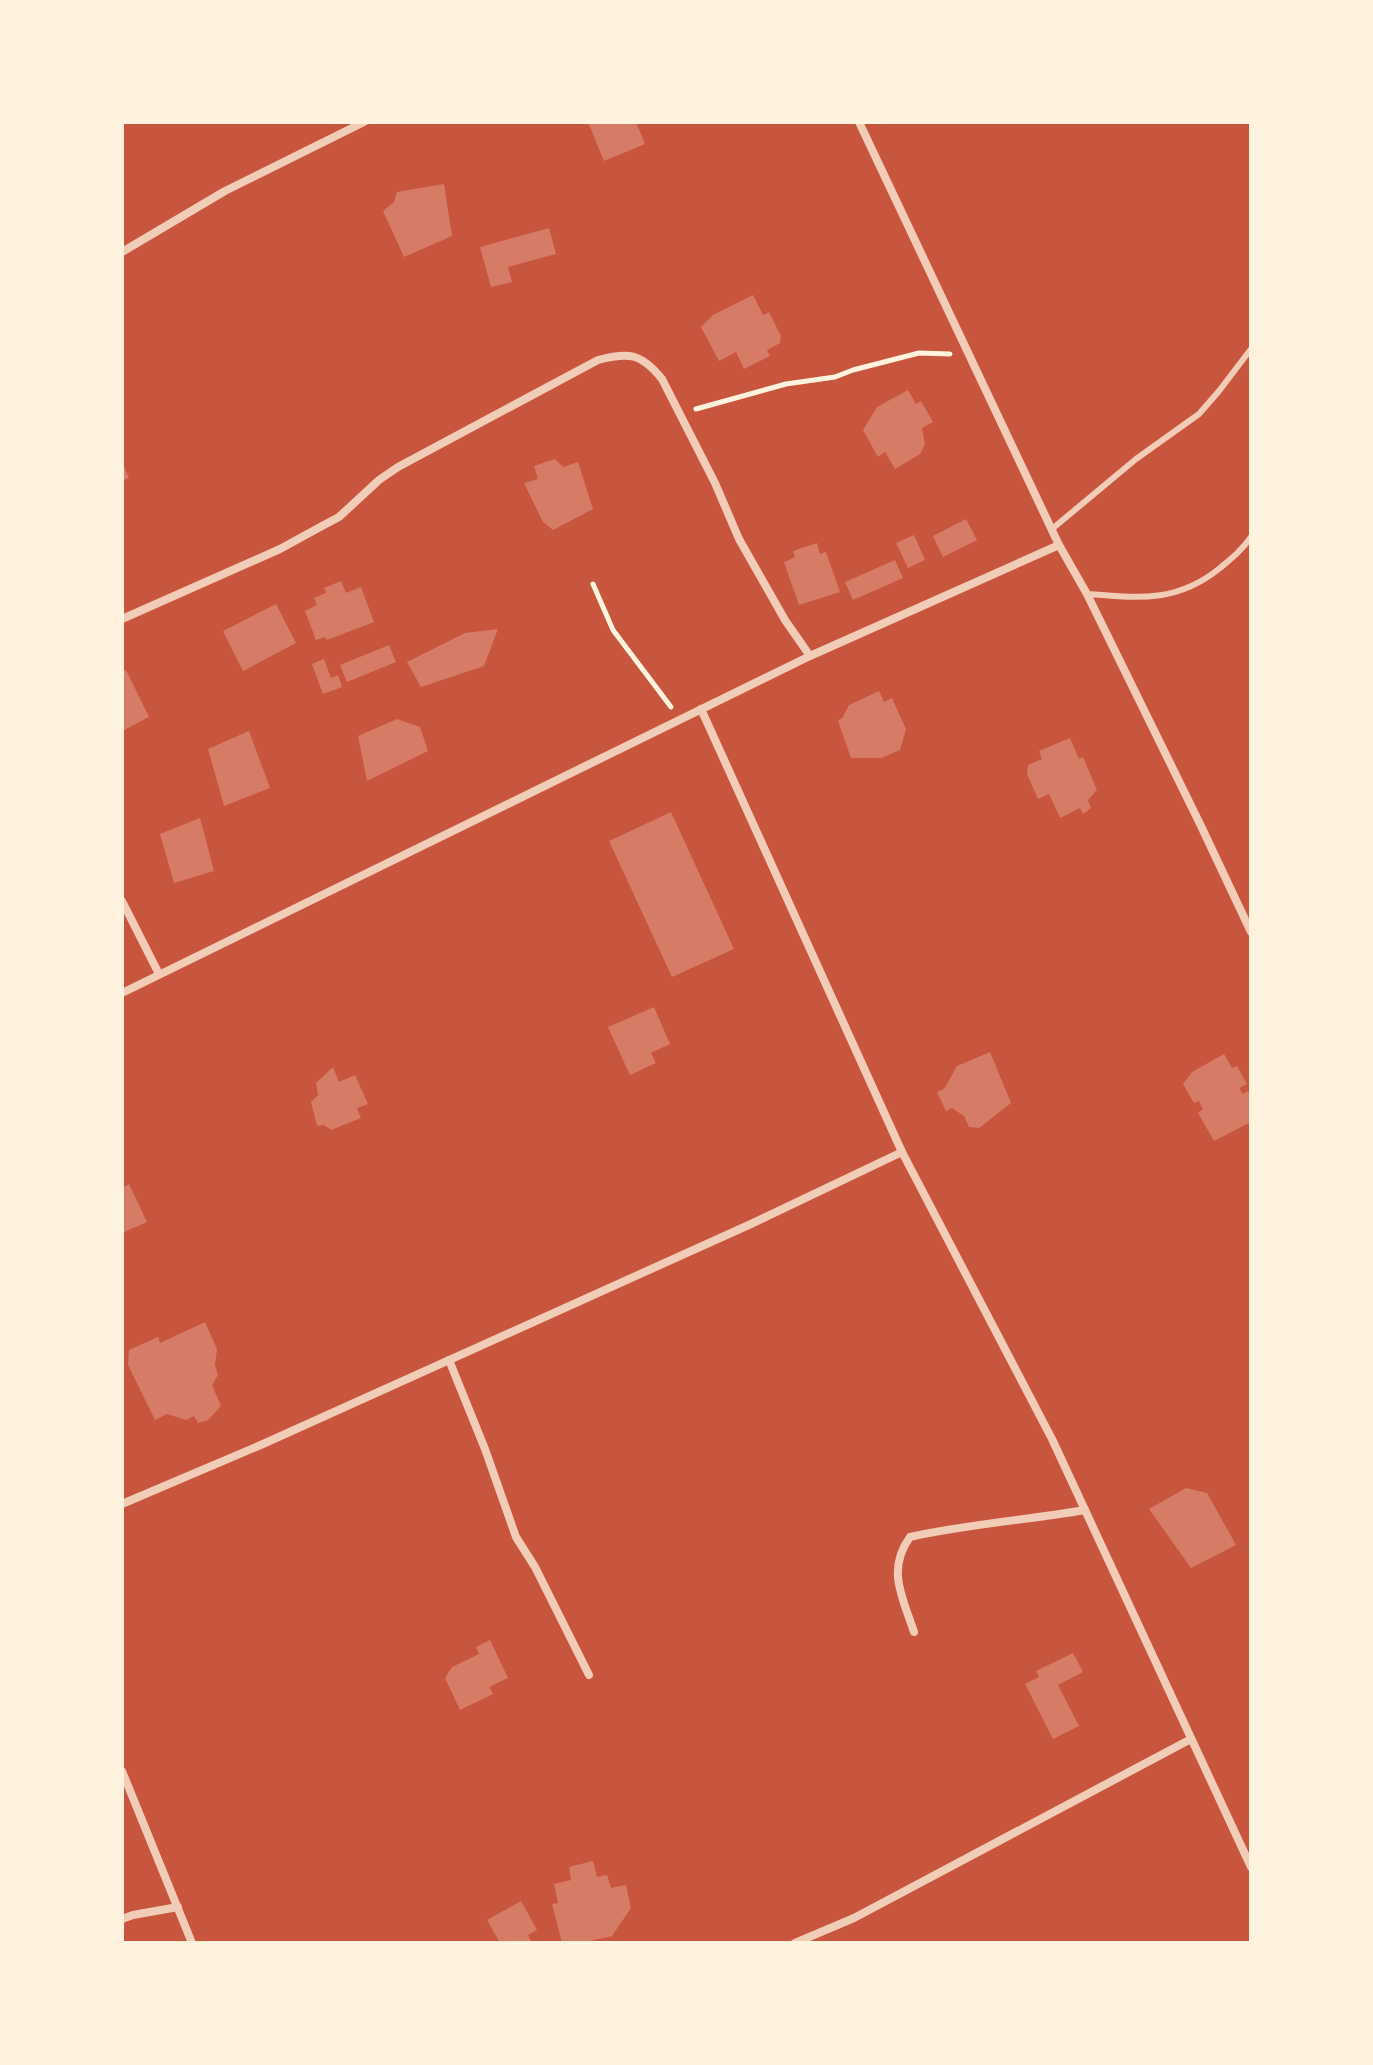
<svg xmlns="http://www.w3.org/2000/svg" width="1373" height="2065" font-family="Roboto,sans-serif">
<rect width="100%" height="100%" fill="#c8553d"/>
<g fill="#d67c66">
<path d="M 588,122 L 636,122 L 645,144 L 604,161 Z"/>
<path d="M 444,184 L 452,236 L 404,257 L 383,211 L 394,202 L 397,192 Z"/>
<path d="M 549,228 L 556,254 L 508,267 L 512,282 L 491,287 L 480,247 Z"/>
<path d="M 753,295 L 763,315 L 769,312 L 781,336 L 780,343 L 767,350 L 770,356 L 744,369 L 736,352 L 719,361 L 701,327 L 713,315 Z"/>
<path d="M 908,390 L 916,404 L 921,401 L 933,422 L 922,428 L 925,444 L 920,454 L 895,469 L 885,452 L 878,457 L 863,430 L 877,407 Z"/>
<path d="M 555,459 L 563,467 L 578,462 L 593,509 L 553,530 L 543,522 L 524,483 L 538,479 L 534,466 Z"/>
<path d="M 122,462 L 129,478 L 122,481 Z"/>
<path d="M 966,519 L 977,540 L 943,557 L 933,536 Z"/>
<path d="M 914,535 L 925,560 L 908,568 L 896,543 Z"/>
<path d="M 817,543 L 820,554 L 826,552 L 840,592 L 799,605 L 784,562 L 795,557 L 793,551 Z"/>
<path d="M 895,560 L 903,578 L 853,600 L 845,582 Z"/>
<path d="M 341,581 L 346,593 L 361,587 L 374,622 L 327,640 L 325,637 L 316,640 L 305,611 L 317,605 L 314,598 L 326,593 L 324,588 Z"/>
<path d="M 276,604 L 296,643 L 243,671 L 223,631 Z"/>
<path d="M 498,629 L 484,666 L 421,687 L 407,662 L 465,633 Z"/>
<path d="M 389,645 L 396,662 L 347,682 L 340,665 Z"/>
<path d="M 324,659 L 331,678 L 338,675 L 342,687 L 323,694 L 312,664 Z"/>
<path d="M 126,670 L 149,717 L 122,731 L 122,671 Z"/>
<path d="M 879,691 L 884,702 L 892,698 L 906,729 L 900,750 L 881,758 L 851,758 L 838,721 L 843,717 L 849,705 Z"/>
<path d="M 397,719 L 420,727 L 428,751 L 367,781 L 358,736 Z"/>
<path d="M 249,731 L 270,788 L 224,806 L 208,749 Z"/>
<path d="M 1070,738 L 1079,759 L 1083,757 L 1097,790 L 1088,800 L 1091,808 L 1083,814 L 1080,808 L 1060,818 L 1049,794 L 1038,799 L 1027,774 L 1028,765 L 1042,759 L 1039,751 Z"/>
<path d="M 671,812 L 734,949 L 672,977 L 609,841 Z"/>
<path d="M 200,818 L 214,871 L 174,883 L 160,834 Z"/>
<path d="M 654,1007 L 670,1044 L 651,1053 L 656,1063 L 630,1075 L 608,1027 Z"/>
<path d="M 990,1052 L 1011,1103 L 979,1128 L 969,1127 L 964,1116 L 952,1108 L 946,1111 L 937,1092 L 944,1089 L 957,1066 Z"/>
<path d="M 1224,1054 L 1232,1068 L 1237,1066 L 1247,1084 L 1239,1088 L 1243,1094 L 1248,1091 L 1251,1096 L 1251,1122 L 1214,1141 L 1198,1113 L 1203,1109 L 1199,1101 L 1194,1103 L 1183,1084 L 1192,1072 Z"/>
<path d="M 333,1067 L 339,1082 L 355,1075 L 368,1104 L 357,1108 L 361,1118 L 331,1130 L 324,1125 L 317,1126 L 311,1102 L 318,1095 L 316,1083 Z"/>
<path d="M 129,1184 L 147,1222 L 122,1233 L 122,1188 Z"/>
<path d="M 205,1322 L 217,1349 L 215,1365 L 218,1375 L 212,1385 L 221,1406 L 208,1420 L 198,1423 L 194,1416 L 186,1420 L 167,1414 L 155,1420 L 128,1365 L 129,1350 L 158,1337 L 160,1343 Z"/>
<path d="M 1186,1488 L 1207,1493 L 1236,1545 L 1191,1568 L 1149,1509 Z"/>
<path d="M 490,1640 L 508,1678 L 489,1687 L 493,1694 L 460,1710 L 445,1678 L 452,1667 L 479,1654 L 476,1647 Z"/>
<path d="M 1073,1653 L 1083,1672 L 1058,1685 L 1079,1726 L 1053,1739 L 1025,1684 L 1039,1677 L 1036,1671 Z"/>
<path d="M 593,1861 L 597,1877 L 607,1875 L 611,1888 L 626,1885 L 631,1908 L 612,1936 L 581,1943 L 562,1943 L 552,1904 L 558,1903 L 554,1884 L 571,1880 L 569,1867 Z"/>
<path d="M 521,1901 L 537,1930 L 528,1935 L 532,1943 L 500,1943 L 487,1920 Z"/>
</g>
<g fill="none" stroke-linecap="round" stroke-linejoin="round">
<g stroke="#fff3e0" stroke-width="5">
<path d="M 696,409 L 786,384 L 835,377 L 853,370 L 919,353 L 950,354"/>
<path d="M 593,584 L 613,630 L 671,707"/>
</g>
<g stroke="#f1ccb7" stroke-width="6">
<path d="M 1052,529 L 1136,459 L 1199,414 L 1219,391 L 1251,349"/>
<path d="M 1087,594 C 1139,598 1177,603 1220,568 C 1232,558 1242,550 1251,537"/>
</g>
<g stroke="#f1ccb7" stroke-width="8">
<path d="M 859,122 L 1059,545 L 1087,594 L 1201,826 L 1251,932"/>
<path d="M 122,252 L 225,191 L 364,122"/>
<path d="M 122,619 L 280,549 L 322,526 L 339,517 L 379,480 L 398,467 L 598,360 C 629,352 641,353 662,379 L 715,483 L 739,539 L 785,620 L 810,656"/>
<path d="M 701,709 L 902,1152 L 1052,1439 L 1251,1867"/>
<path d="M 122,901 L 159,974"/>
<path d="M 122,993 L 810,656 L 1059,545"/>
<path d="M 449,1360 L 485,1449 L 516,1537 L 535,1567 L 589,1675"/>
<path d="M 122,1504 L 263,1444 L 751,1224 L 902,1152"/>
<path d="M 914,1632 C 903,1598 886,1570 910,1537 C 968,1524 1027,1520 1085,1510"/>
<path d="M 122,1771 L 192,1943"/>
<path d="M 122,1919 L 133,1915 L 178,1907"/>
<path d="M 795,1943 L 854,1918 L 1191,1739"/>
</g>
</g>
<rect width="1373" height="2065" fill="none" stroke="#fff3e0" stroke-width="248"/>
</svg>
